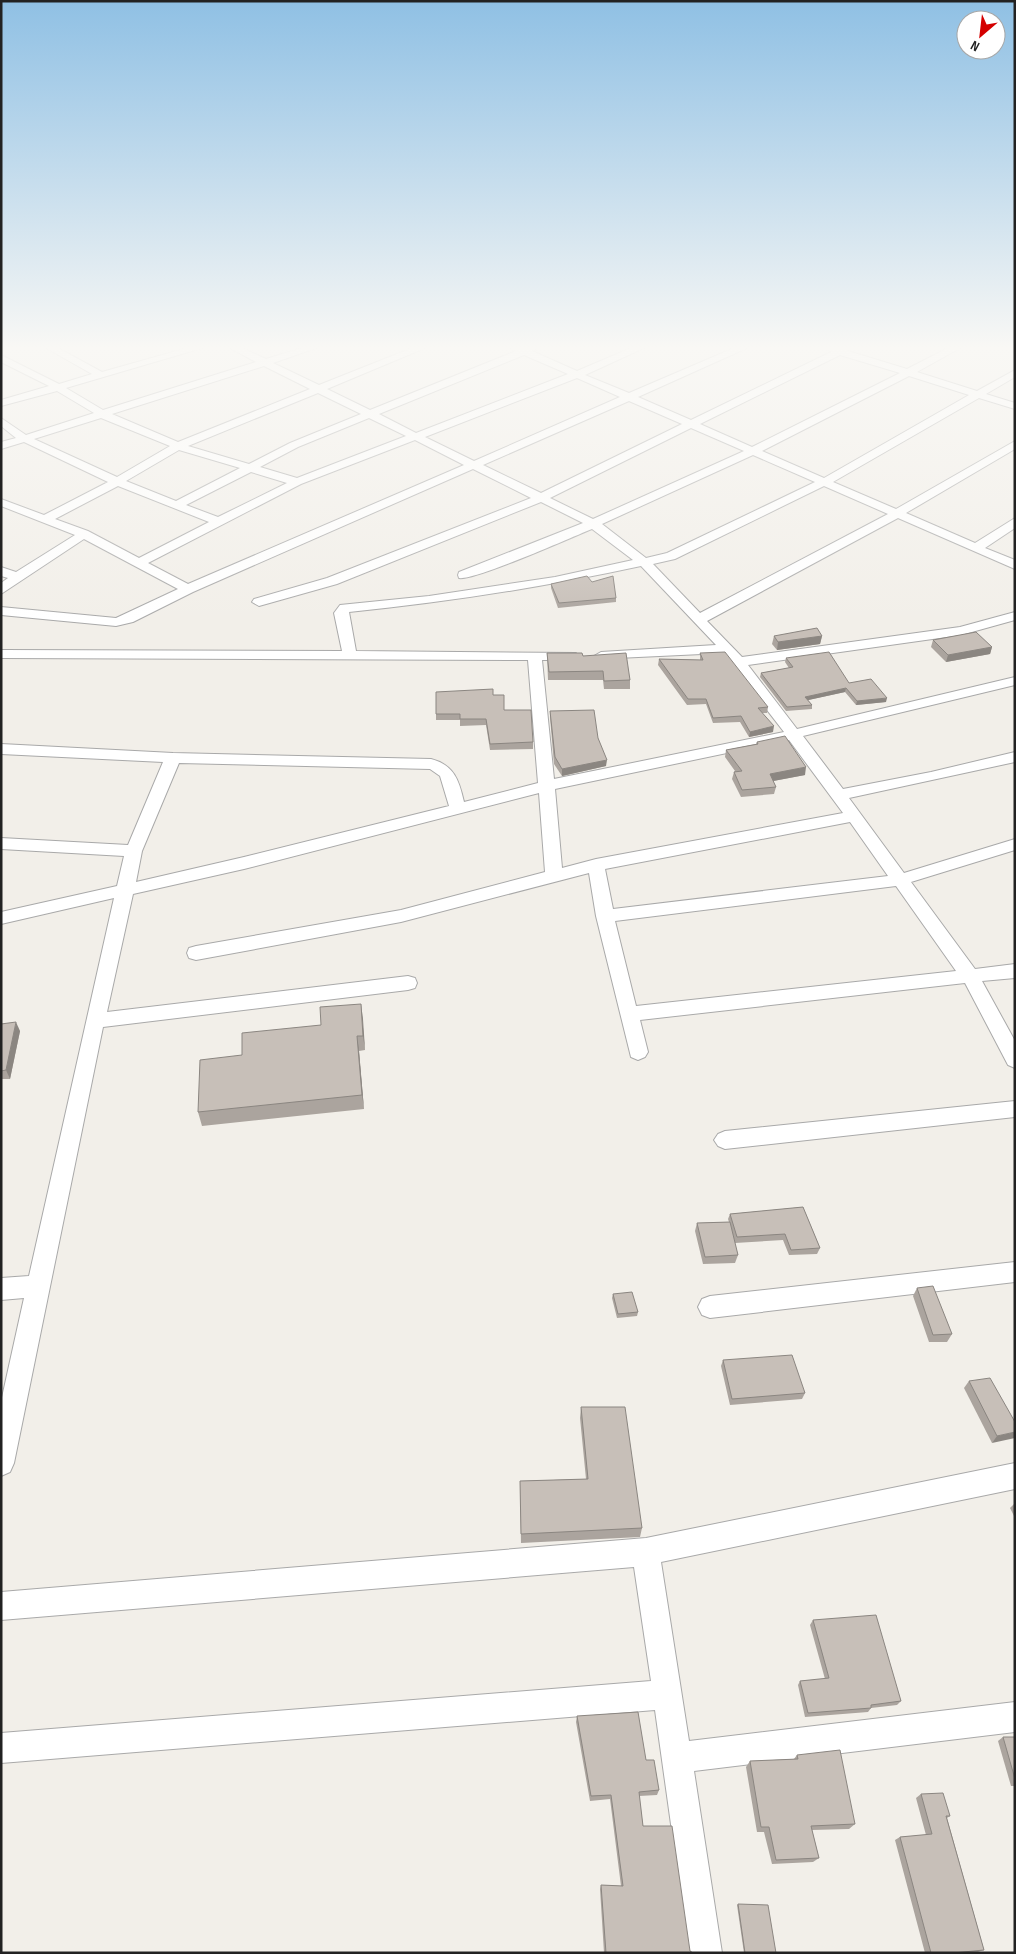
<svg xmlns="http://www.w3.org/2000/svg" width="1016" height="1954" font-family="'Sofia Sans Condensed',sans-serif">
<rect width="100%" height="100%" fill="#f2efe9"/>
<g fill="none" stroke-linecap="round" stroke-linejoin="round">
<defs>
<g id="minor">
<path d="M 46,348 L 58,348 L 102,372 L 187,348 L 202,348 L 66,388 L 103,410 L 256,362 L 230,348 L 242,348 L 266,359 L 302,348 L 316,348 L 273,363 L 319,385 L 412,348 L 425,348 L 327,389 L 370,410 L 516,351 L 511,348 L 537,348 L 532,351 L 577,371 L 631,348 L 644,348 L 585,375 L 629,393 L 734,348 L 747,348 L 638,397 L 691,420 L 831,352 L 828,348 L 851,348 L 848,351 L 907,369 L 948,348 L 960,348 L 917,372 L 977,391 L 1015,370 L 1015,377 L 986,394 L 1015,403 L 1015,409 L 979,398 L 833,482 L 896,509 L 1015,441 L 1015,449 L 906,513 L 975,543 L 1015,518 L 1015,528 L 985,548 L 1015,560 L 1015,569 L 898,518 L 707,621 L 742,657 L 960,627 L 1015,612 L 1015,620 L 961,635 L 748,665 L 797,729 L 1015,677 L 1015,685 L 803,736 L 843,789 L 931,772 L 1015,752 L 1015,762 L 849,798 L 904,873 L 1015,839 L 1015,850 L 911,882 L 975,969 L 1015,964 L 1015,978 L 982,981 L 1015,1041 L 1015,1068 L 1008,1065 L 965,983 L 640,1020 L 648,1052 L 645,1057 L 638,1060 L 631,1057 L 596,916 L 589,873 L 401,922 L 196,960 L 189,958 L 187,953 L 189,948 L 196,946 L 401,910 L 545,872 L 539,793 L 244,869 L 133,894 L 107,1012 L 408,976 L 415,978 L 417,983 L 415,988 L 408,990 L 103,1027 L 14,1463 L 10,1472 L 1,1476 L 1,1402 L 24,1298 L 1,1300 L 1,1278 L 29,1276 L 114,898 L 1,924 L 1,912 L 117,886 L 124,856 L 1,849 L 1,838 L 128,845 L 163,762 L 1,754 L 1,744 L 173,753 L 431,759 C 454,765 459,780 464,802 L 538,783 L 528,660 L 1,658 L 1,650 L 342,651 L 334,613 L 340,605 L 429,596 L 555,577 L 633,560 L 592,529 C 572,537 474,581 459,578 L 458,575 L 459,572 L 583,523 L 541,502 L 337,584 L 259,606 L 252,602 L 254,599 L 327,578 L 531,498 L 473,469 L 193,592 L 133,622 L 116,626 L 1,615 L 1,607 L 116,618 L 178,589 L 84,539 L 1,594 L 1,583 L 8,578 L 1,576 L 1,567 L 16,572 L 75,535 L 1,506 L 1,499 L 44,515 L 108,482 L 24,442 L 1,449 L 1,442 L 16,438 L 1,426 L 1,418 L 26,435 L 94,413 L 57,391 L 1,406 L 1,400 L 49,386 L 1,362 L 1,355 L 59,384 L 92,374 ZM 524,355 L 568,374 L 416,433 L 379,414 ZM 840,355 L 900,373 L 752,447 L 700,424 ZM 264,366 L 310,389 L 178,442 L 112,414 ZM 909,376 L 969,395 L 824,478 L 762,451 ZM 577,378 L 620,397 L 474,461 L 425,437 ZM 318,393 L 361,414 L 290,443 L 249,464 L 188,446 ZM 629,401 L 682,424 L 541,493 L 483,465 ZM 101,418 L 170,446 L 117,477 L 34,439 ZM 369,418 L 406,436 L 297,478 L 260,467 L 298,447 ZM 691,428 L 744,451 L 593,519 L 550,498 ZM 415,440 L 464,465 L 188,584 L 148,563 L 301,484 ZM 179,450 L 240,468 L 176,501 L 126,481 ZM 753,455 L 815,482 L 667,553 L 646,558 L 602,524 ZM 251,472 L 287,483 L 218,517 L 186,505 ZM 118,486 L 209,522 L 139,558 L 88,531 L 55,519 ZM 824,486 L 888,514 L 700,613 L 653,564 L 675,559 ZM 641,566 L 716,645 L 601,652 L 594,656 L 596,659 L 723,653 L 784,732 L 554,779 L 542,660 L 571,660 L 578,656 L 576,653 L 356,651 L 349,612 C 448,602 544,587 641,566 ZM 789,740 L 843,813 L 596,859 L 562,868 L 555,789 ZM 179,763 L 430,769 L 440,776 L 449,806 L 244,857 L 136,882 L 142,851 ZM 850,822 L 888,876 L 613,909 L 605,869 ZM 896,886 L 956,971 L 636,1006 L 615,921 Z"/>
<path d="M 1015,1101 L 1015,1117 L 725,1149 L 718,1146 L 714,1140 L 718,1134 L 725,1131 Z"/>
<path d="M 1015,1262 L 1015,1282 L 710,1318 L 702,1315 L 698,1307 L 702,1299 L 710,1296 Z"/>
<path d="M 1015,1463 L 1015,1489 L 661,1562 L 689,1741 L 1015,1702 L 1015,1732 L 694,1771 L 722,1953 L 689,1953 L 655,1710 L 1,1763 L 1,1733 L 651,1681 L 634,1567 L 1,1620 L 1,1592 L 646,1538 Z"/>
</g>
</defs>
<use href="#minor" stroke="#a9a9a9" stroke-width="2"/>
<use href="#minor" fill="#fff" fill-rule="evenodd"/>
</g>
<g fill="#aba49e">
<path d="M 592,582 L 616,598 L 616,602 L 558,608 L 551,588 L 551,584 Z"/>
<path d="M 774,636 L 822,636 L 820,644 L 777,650 L 772,644 Z"/>
<path d="M 933,640 L 992,647 L 990,654 L 946,662 L 931,647 Z"/>
<path d="M 547,653 L 583,656 L 630,680 L 630,689 L 604,689 L 603,680 L 548,680 Z"/>
<path d="M 700,653 L 768,707 L 767,713 L 762,713 L 773,732 L 749,737 L 740,722 L 713,723 L 706,704 L 687,705 L 658,665 L 659,659 L 700,660 Z"/>
<path d="M 786,658 L 849,683 L 886,702 L 856,705 L 845,692 L 808,700 L 812,705 L 812,709 L 786,711 L 760,677 L 761,673 L 789,668 L 785,662 Z"/>
<path d="M 504,710 L 533,742 L 533,749 L 490,750 L 486,725 L 460,726 L 460,720 L 436,720 L 436,714 Z"/>
<path d="M 550,711 L 598,738 L 606,766 L 562,776 L 554,764 L 550,717 Z"/>
<path d="M 757,742 L 805,775 L 773,781 L 776,787 L 774,794 L 741,797 L 732,779 L 734,772 L 735,771 L 725,757 L 726,750 L 756,744 Z"/>
<path d="M 361,1004 L 365,1050 L 359,1051 L 364,1109 L 202,1126 L 198,1112 L 242,1055 L 321,1025 Z"/>
<path d="M 1,1024 L 20,1031 L 10,1079 L 1,1079 Z"/>
<path d="M 803,1207 L 820,1248 L 817,1254 L 789,1255 L 783,1240 L 735,1243 L 733,1236 L 738,1255 L 735,1263 L 703,1264 L 695,1231 L 697,1223 L 729,1222 L 728,1219 L 730,1214 Z"/>
<path d="M 917,1288 L 952,1334 L 947,1342 L 929,1342 L 913,1296 Z"/>
<path d="M 613,1294 L 638,1312 L 637,1316 L 617,1318 L 612,1298 Z"/>
<path d="M 723,1360 L 805,1393 L 802,1399 L 730,1405 L 721,1366 Z"/>
<path d="M 969,1381 L 1015,1422 L 992,1443 L 964,1388 Z"/>
<path d="M 581,1407 L 642,1528 L 640,1537 L 521,1543 L 520,1481 L 586,1479 L 580,1418 Z"/>
<path d="M 1015,1503 L 1015,1518 L 1010,1508 Z"/>
<path d="M 813,1620 L 901,1701 L 897,1705 L 871,1708 L 868,1712 L 805,1717 L 798,1685 L 800,1681 L 825,1679 L 810,1625 Z"/>
<path d="M 577,1716 L 646,1760 L 659,1790 L 657,1795 L 639,1796 L 643,1826 L 690,1951 L 693,1953 L 604,1953 L 600,1889 L 601,1885 L 621,1886 L 610,1799 L 590,1801 L 576,1722 Z"/>
<path d="M 1003,1737 L 1015,1737 L 1015,1786 L 1011,1786 L 998,1741 Z"/>
<path d="M 797,1755 L 855,1824 L 849,1829 L 812,1830 L 819,1858 L 813,1862 L 772,1864 L 764,1832 L 757,1832 L 746,1767 L 750,1761 L 794,1759 Z"/>
<path d="M 921,1794 L 950,1816 L 947,1818 L 984,1950 L 978,1952 L 966,1953 L 925,1953 L 895,1840 L 900,1837 L 926,1835 L 916,1798 Z"/>
<path d="M 738,1904 L 776,1953 L 744,1953 L 737,1905 Z"/>
</g>
<g fill="#8b8681">
<path d="M 822,636 L 820,644 L 777,650 L 778,642 Z"/>
<path d="M 992,647 L 990,654 L 946,662 L 948,655 Z"/>
<path d="M 846,688 L 845,692 L 804,701 L 805,697 Z"/>
<path d="M 887,698 L 886,702 L 856,705 L 857,701 Z"/>
<path d="M 774,726 L 773,732 L 749,737 L 750,732 Z"/>
<path d="M 607,760 L 606,766 L 562,776 L 562,769 Z"/>
<path d="M 806,767 L 805,775 L 768,782 L 770,774 Z"/>
<path d="M 361,1004 L 363,1019 L 365,1050 L 363,1036 Z"/>
<path d="M 16,1022 L 20,1031 L 10,1079 L 6,1070 Z"/>
<path d="M 357,1036 L 359,1051 L 364,1109 L 362,1095 Z"/>
<path d="M 1015,1432 L 1015,1438 L 992,1443 L 997,1436 Z"/>
</g>
<g fill="#c7bfb8" stroke="#8b8681">
<path d="M 587,576 L 592,582 L 613,576 L 616,598 L 559,603 L 551,584 Z"/>
<path d="M 817,628 L 822,636 L 778,642 L 774,636 Z"/>
<path d="M 976,632 L 992,647 L 948,655 L 933,640 Z"/>
<path d="M 725,652 L 768,707 L 758,708 L 774,726 L 750,732 L 741,716 L 713,718 L 706,699 L 688,699 L 659,659 L 703,660 L 700,653 Z"/>
<path d="M 829,652 L 849,683 L 871,679 L 887,698 L 857,701 L 846,688 L 805,697 L 812,705 L 787,707 L 761,673 L 793,667 L 786,658 Z"/>
<path d="M 547,653 L 582,653 L 583,656 L 626,653 L 630,680 L 604,681 L 603,671 L 549,672 Z"/>
<path d="M 493,689 L 493,695 L 504,695 L 504,710 L 531,710 L 533,742 L 490,744 L 486,719 L 460,719 L 460,714 L 436,714 L 436,692 Z"/>
<path d="M 594,710 L 598,738 L 607,760 L 562,769 L 555,757 L 550,711 Z"/>
<path d="M 785,736 L 806,767 L 770,774 L 776,787 L 742,790 L 734,772 L 742,771 L 726,750 L 758,744 L 757,742 Z"/>
<path d="M 361,1004 L 363,1036 L 357,1036 L 362,1095 L 198,1112 L 200,1060 L 242,1055 L 242,1033 L 321,1025 L 320,1007 Z"/>
<path d="M 16,1022 L 6,1070 L 1,1071 L 1,1024 Z"/>
<path d="M 803,1207 L 820,1248 L 791,1250 L 785,1234 L 737,1237 L 730,1214 Z"/>
<path d="M 730,1222 L 738,1255 L 705,1257 L 697,1223 Z"/>
<path d="M 933,1286 L 952,1334 L 933,1335 L 917,1288 Z"/>
<path d="M 632,1292 L 638,1312 L 618,1314 L 613,1294 Z"/>
<path d="M 792,1355 L 805,1393 L 732,1399 L 723,1360 Z"/>
<path d="M 990,1378 L 1015,1422 L 1015,1432 L 997,1436 L 969,1381 Z"/>
<path d="M 581,1407 L 625,1407 L 642,1528 L 521,1534 L 520,1481 L 588,1479 Z"/>
<path d="M 876,1615 L 901,1701 L 871,1705 L 871,1708 L 808,1713 L 800,1681 L 829,1678 L 813,1620 Z"/>
<path d="M 638,1712 L 646,1760 L 654,1760 L 659,1790 L 639,1792 L 643,1826 L 672,1826 L 690,1951 L 693,1953 L 606,1953 L 601,1885 L 623,1886 L 611,1795 L 591,1796 L 577,1716 Z"/>
<path d="M 1003,1737 L 1015,1737 L 1015,1779 Z"/>
<path d="M 840,1750 L 855,1824 L 811,1826 L 819,1858 L 776,1860 L 769,1827 L 761,1827 L 750,1761 L 798,1759 L 797,1755 Z"/>
<path d="M 943,1793 L 950,1816 L 946,1816 L 984,1950 L 953,1953 L 931,1953 L 900,1837 L 932,1834 L 921,1794 Z"/>
<path d="M 738,1904 L 768,1905 L 776,1953 L 745,1953 Z"/>
</g>
<linearGradient id="sky" x2="0" y2="1"><stop stop-color="#8fc0e4"/><stop offset="0.56" stop-color="#f9f8f5"/><stop offset="1" stop-color="#f9f8f5" stop-opacity="0"/></linearGradient>
<rect width="1016" height="621" fill="url(#sky)"/>
<rect width="1016" height="1954" fill="none" stroke="#222222" stroke-width="5"/>
<g transform="translate(981 35) rotate(208)"><circle r="24" fill="#ffffff" stroke="#a7a7a7"/>
<path d="M0-4L9 19L0 12L-9 19Z" fill="#d40000"/>
<text y="-8" font-size="14" font-weight="bold" text-anchor="middle" fill="#222222">N</text>
</g>
</svg>
